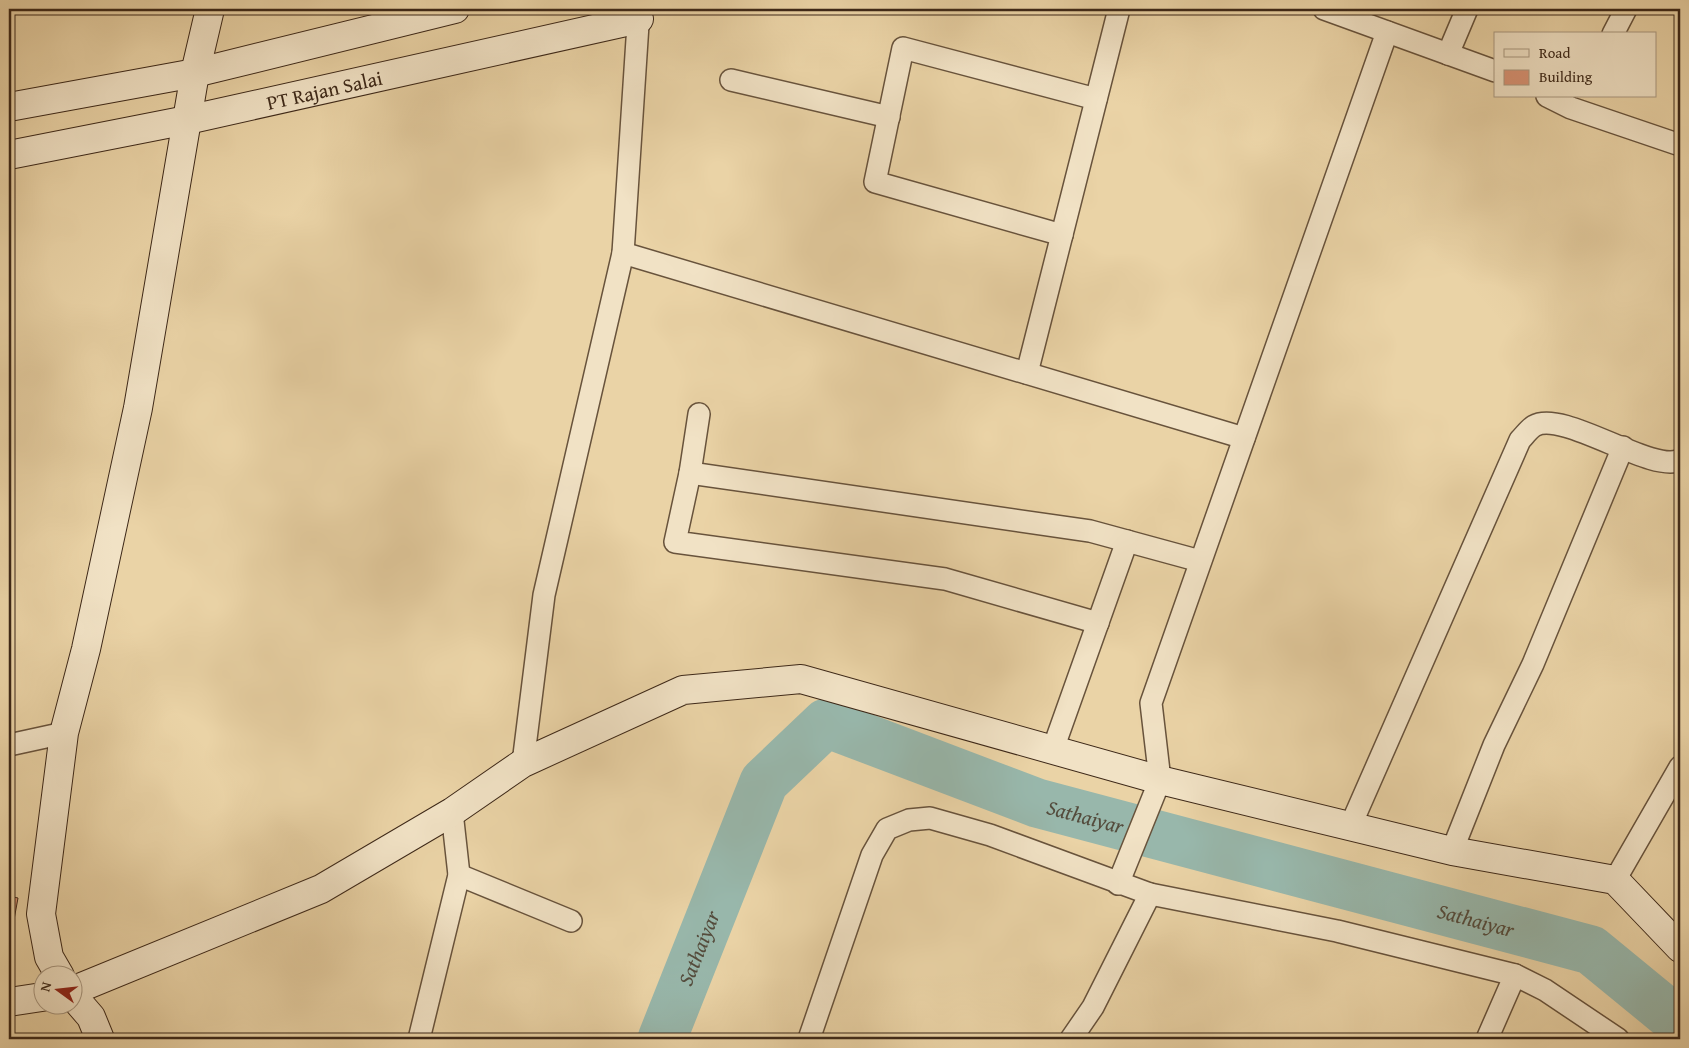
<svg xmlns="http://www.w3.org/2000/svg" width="1689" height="1048" font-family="'Gentium Book Plus',serif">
<rect width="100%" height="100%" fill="#ead3a6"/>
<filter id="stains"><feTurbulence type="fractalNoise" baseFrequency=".004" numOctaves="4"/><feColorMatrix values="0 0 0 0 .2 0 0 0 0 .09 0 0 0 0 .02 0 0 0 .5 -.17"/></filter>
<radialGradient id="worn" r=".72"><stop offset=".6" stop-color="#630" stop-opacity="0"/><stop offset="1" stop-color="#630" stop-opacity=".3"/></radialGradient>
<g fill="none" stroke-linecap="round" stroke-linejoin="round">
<path stroke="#98b7ab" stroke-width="49" id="s1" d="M 662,1039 L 764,782 L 826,723 L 1037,803 L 1591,950 L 1680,1023"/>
</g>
<path fill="#d99375" stroke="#3d2818" d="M 9,896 L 18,898 L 9,947 Z"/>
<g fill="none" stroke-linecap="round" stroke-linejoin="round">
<defs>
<g id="street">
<path d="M 1324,9 L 1495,71"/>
<path d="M 1613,34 L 1626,9"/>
<path d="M 1448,54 L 1467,9"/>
<path d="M 731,80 L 889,117"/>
<path d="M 1547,96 L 1571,108 L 1680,145"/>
<path d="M 1062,235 L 875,182 L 903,48 L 1096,99"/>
<path d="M 623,253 L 1244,438"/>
<path d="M 1027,373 L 1119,9"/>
<path d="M 699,414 L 690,473 L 675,542 L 945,579 L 1098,623"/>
<path d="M 690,473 L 1090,531 L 1200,561"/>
<path d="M 9,745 L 64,733"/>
<path d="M 1053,749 L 1127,541"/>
<path d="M 523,763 L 544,595 L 623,253 L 639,9"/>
<path d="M 1350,827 L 1520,440 C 1524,436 1529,429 1534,426 C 1563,409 1652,474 1680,460"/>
<path d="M 1452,851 L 1494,745 L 1533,664 L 1623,447"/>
<path d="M 459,875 L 571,921"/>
<path d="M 1615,880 L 1680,767"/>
<path d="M 1118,884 L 1160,780 L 1151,703 L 1387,32"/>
<path d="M 419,1039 L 459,875 L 452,812"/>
<path d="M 809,1039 L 872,855 L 887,829 L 909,820 L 930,818 L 990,835 L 1150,894 L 1337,931 L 1515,975 L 1545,990 L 1618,1039"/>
<path d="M 1071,1039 L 1093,1007 L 1150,894"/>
<path d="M 1487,1039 L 1515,975"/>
</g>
<g id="secondary">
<path d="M 9,107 L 195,73 L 455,9"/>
<path id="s2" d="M 9,155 L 187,120 L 639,19"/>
<path d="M 60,976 L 49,957 L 41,914 L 64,733 L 86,649 L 138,408 L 195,73 L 210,9"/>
<path d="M 72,991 L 321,889 L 452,812 L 523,763 L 683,690 L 801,679 L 1160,780 L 1452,851 L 1615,880 L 1680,948"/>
<path d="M 72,995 L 91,1017 L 100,1039"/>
<path d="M 9,1002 L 42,997"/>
</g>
</defs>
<use href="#street" stroke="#68533c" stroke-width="24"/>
<use href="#secondary" stroke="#3d2818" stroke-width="30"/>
<use href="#street" stroke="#f1e2c5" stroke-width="21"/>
<use href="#secondary" stroke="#f1e2c5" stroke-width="28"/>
</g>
<g text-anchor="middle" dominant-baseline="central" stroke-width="4" stroke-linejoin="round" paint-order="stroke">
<g font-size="20" fill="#3d2818" stroke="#f1e2c5">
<text stroke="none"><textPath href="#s2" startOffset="322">PT Rajan Salai</textPath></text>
</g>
<g font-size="21" font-style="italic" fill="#544c3d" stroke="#f1e2c5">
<text stroke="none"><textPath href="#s1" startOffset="638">Sathaiyar</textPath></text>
<text stroke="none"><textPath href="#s1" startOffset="1042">Sathaiyar</textPath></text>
<text stroke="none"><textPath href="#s1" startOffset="98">Sathaiyar</textPath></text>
</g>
</g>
<rect width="1689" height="1048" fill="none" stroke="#ead3a6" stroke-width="30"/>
<rect x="10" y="10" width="1669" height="1028" fill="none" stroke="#3d2818" stroke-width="2.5"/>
<rect x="15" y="15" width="1659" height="1018" fill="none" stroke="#3d2818"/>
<rect x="1494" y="32" width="162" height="65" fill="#f1e2c5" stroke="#a99880"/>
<rect x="1504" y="49" width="25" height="8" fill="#f1e2c5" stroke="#a99880"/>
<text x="1539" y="58" font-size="15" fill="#3d2818">Road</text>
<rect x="1504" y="70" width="25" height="15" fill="#d99375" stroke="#a99880"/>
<text x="1539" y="82" font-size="15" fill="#3d2818">Building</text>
<g transform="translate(58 990) rotate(285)"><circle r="24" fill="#f1e2c5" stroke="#a99880"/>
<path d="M0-4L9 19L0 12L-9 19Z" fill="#8f2418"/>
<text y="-8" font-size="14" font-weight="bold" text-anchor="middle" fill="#3d2818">N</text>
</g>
<rect width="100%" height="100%" filter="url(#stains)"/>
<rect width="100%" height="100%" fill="url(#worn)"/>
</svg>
